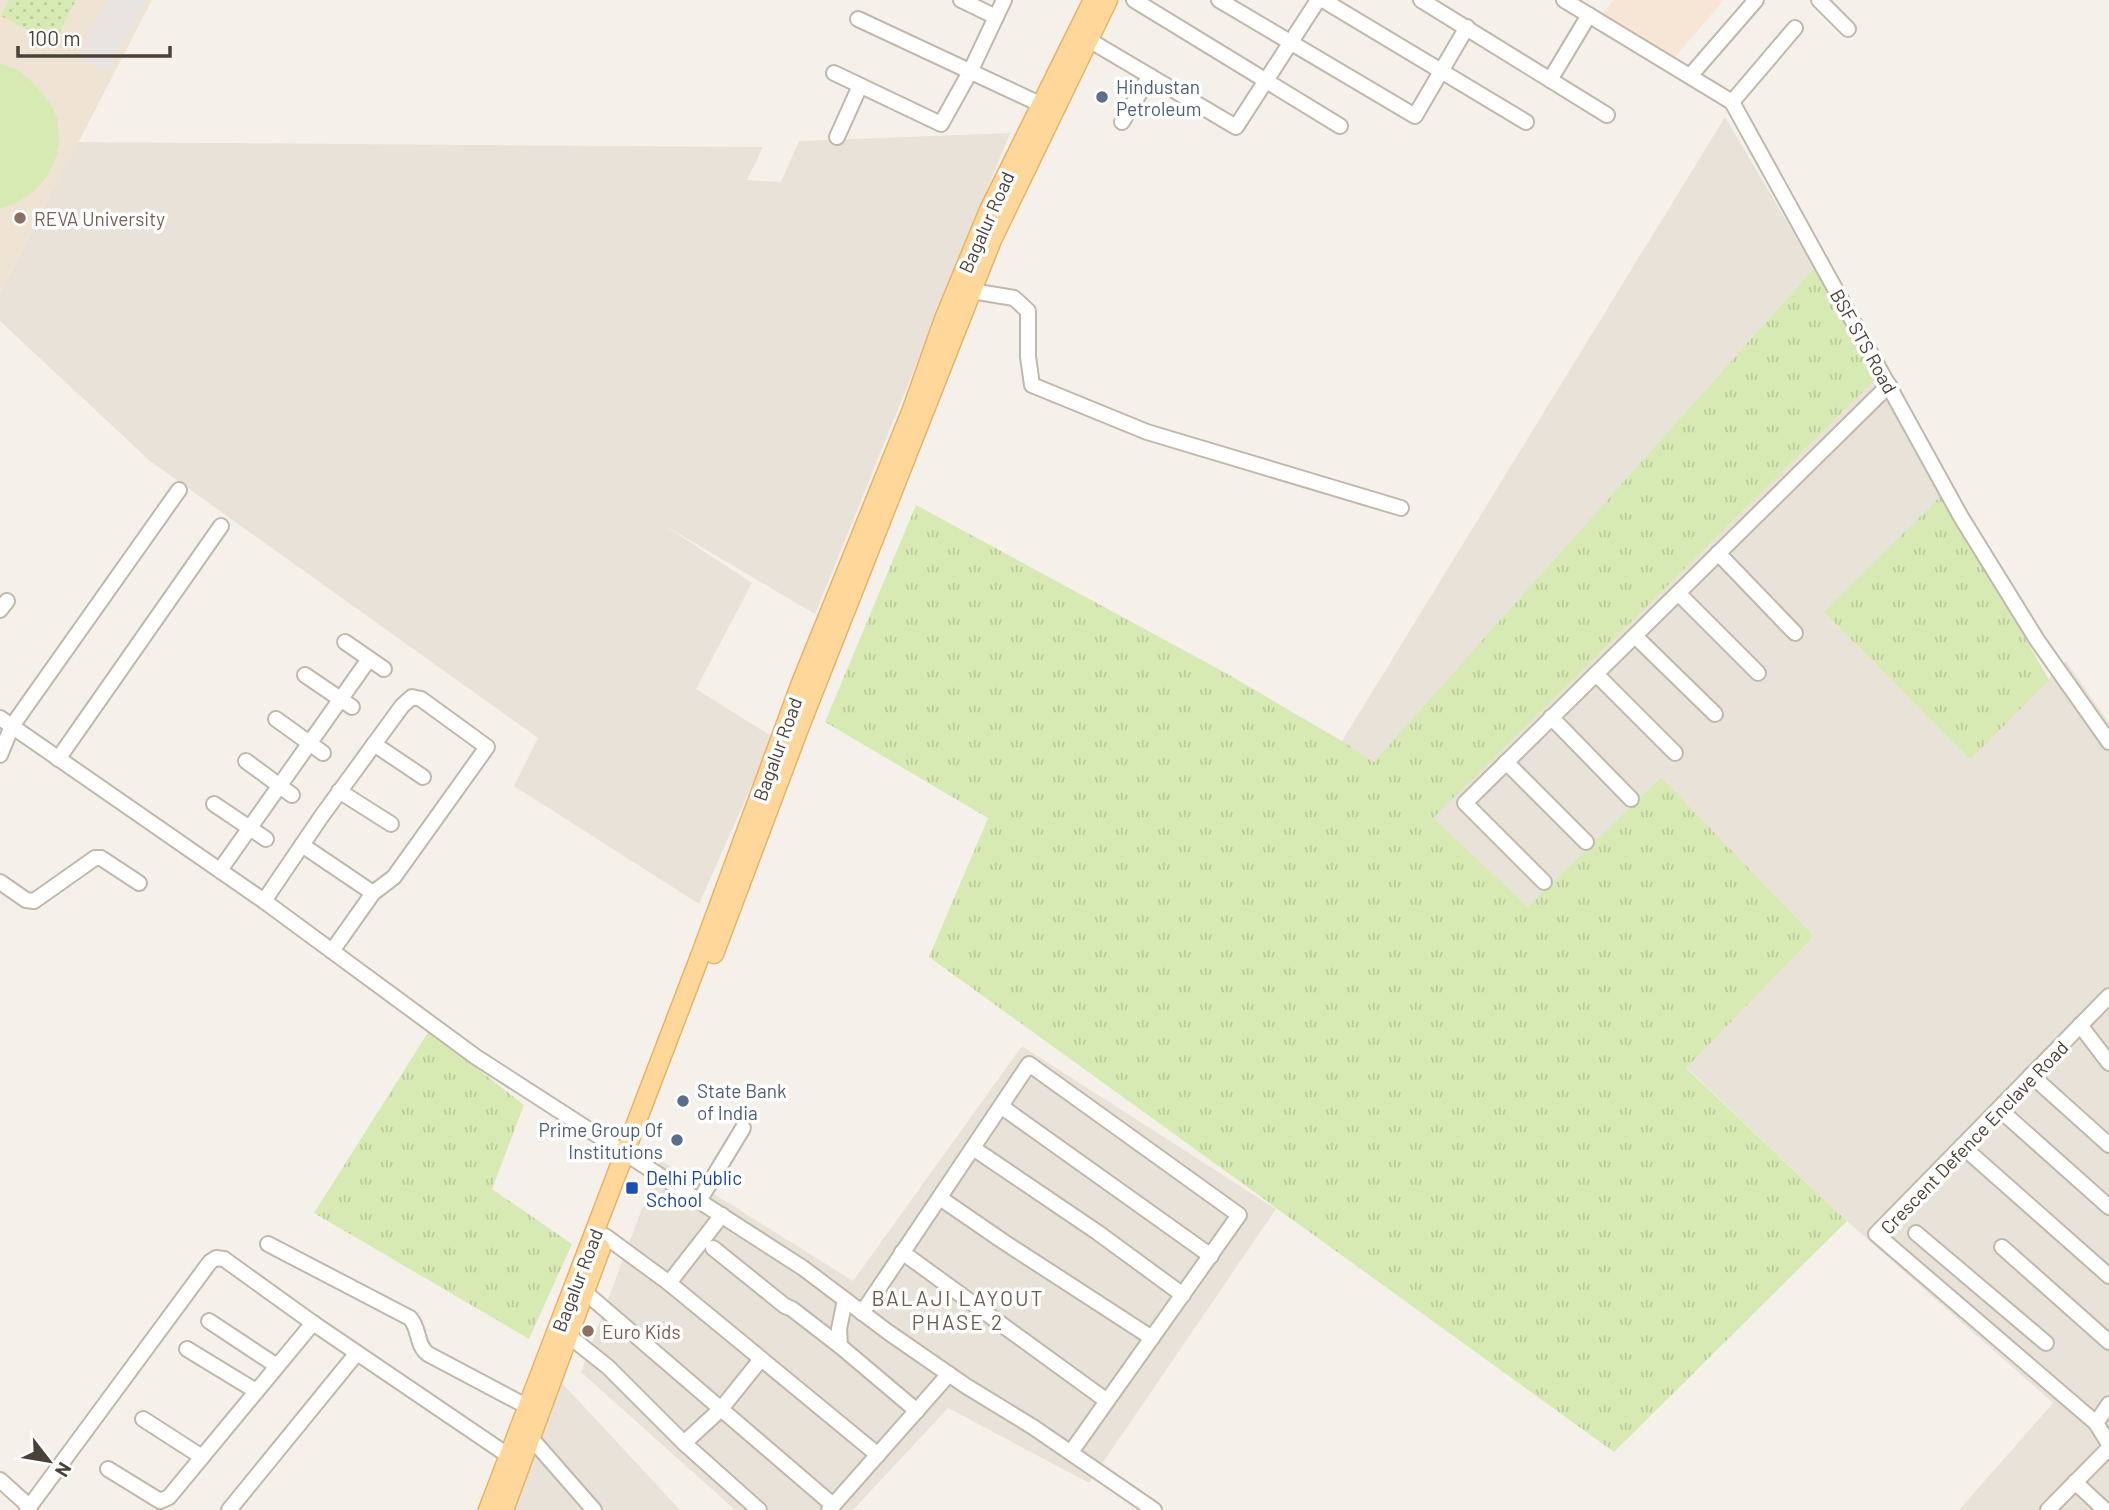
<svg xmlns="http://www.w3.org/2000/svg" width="2109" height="1510" font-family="Barlow,sans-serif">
<defs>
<pattern id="grass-tufts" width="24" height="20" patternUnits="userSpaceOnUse" patternTransform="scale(1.75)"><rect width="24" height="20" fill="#d7eab3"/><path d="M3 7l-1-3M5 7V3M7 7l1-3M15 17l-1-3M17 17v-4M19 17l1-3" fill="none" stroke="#baca9b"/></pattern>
<pattern id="park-dots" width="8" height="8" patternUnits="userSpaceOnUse" patternTransform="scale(1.75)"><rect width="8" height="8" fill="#d7eab3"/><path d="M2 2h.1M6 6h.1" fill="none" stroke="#baca9b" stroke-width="1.8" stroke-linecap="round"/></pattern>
</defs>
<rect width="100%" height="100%" fill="#f5f1ea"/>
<g fill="#e9e2d8">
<path d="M 1725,117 L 1814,268 L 1374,763 L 1342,741 Z"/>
<path d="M 1010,133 L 815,614 L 664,525 L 752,583 L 696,689 L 773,737 L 699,904 L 514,786 L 538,738 L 150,461 L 0,321 L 0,294 L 78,142 L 763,147 L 747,180 L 781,182 L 799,141 Z"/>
<path d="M 1877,378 L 1943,494 L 1825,613 L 1970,760 L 2066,661 L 2109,723 L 2109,1510 L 1959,1510 L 2053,1403 L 1847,1221 L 1686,1067 L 1814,936 L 1661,777 L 1528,908 L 1432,818 Z"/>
<path d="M 1022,1046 L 1276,1209 L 1089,1483 L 948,1408 L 853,1510 L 735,1510 L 581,1372 L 660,1160 L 853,1281 Z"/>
<path d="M 562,1383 L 680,1510 L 513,1510 Z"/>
</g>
<path fill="#f7e5d6" d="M 1614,0 L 1724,0 L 1674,58 L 1601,16 Z"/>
<path fill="#efe4d4" d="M 0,0 L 152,0 L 0,294 Z"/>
<g fill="url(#grass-tufts)">
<path d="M 1814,268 L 1877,378 L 1433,818 L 1528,907 L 1661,777 L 1814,936 L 1686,1068 L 1847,1221 L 1614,1452 L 929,957 L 988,818 L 825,722 L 916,505 L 1224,672 L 1342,741 L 1374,762 Z"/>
<path d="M 1943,494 L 2049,680 L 1970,760 L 1824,612 Z"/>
<path d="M 429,1031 L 524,1105 L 492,1189 L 572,1244 L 529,1339 L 314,1213 Z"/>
</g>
<path fill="url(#park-dots)" d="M 9,0 L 76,0 L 54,44 L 1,16 Z"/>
<path fill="#d7eab3" d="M 0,63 C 7,66 14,68 20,72 C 31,78 50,101 55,113 C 58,119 58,128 59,134 C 60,171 34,199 0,209 Z"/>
<path fill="#e7e4e2" d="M 109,0 L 147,0 L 107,73 L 77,57 Z"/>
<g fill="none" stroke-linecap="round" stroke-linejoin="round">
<defs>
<g id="minor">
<path d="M 961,0 L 996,17"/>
<path d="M 1134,0 L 1340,126"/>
<path d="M 1219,0 L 1415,116 L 1467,27"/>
<path d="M 1323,0 L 1526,122"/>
<path d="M 1421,0 L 1607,115"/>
<path d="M 1564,0 L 1732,102 L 1961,517 L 2037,640 L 2109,742"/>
<path d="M 1819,0 L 1848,29"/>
<path d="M 858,19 L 1042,105"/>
<path d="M 1089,40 L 1236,127 L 1318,0"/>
<path d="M 834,73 L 941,124 L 970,72 L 1004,0"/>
<path d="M 1690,76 L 1756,0"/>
<path d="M 1550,80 L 1589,15"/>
<path d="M 1732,102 L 1795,28"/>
<path d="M 1122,122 L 1150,76"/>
<path d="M 837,137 L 860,86"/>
<path d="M 972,291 L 1014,298 L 1028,311 L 1028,357 L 1032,385 L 1147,432 L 1401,508"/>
<path d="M 1718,553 L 1795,633"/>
<path d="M 1678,593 L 1758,673"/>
<path d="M 0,610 L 7,601"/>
<path d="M 1635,636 L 1715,714"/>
<path d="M 345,642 L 384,669"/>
<path d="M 1596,674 L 1675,753"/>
<path d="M 305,675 L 352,707"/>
<path d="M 1551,717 L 1631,799"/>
<path d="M 0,718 L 264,901 L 476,1057 L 803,1268 L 888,1332 L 966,1386 L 1033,1427 L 1154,1510"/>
<path d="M 276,719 L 323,753"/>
<path d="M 374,744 L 423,777"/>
<path d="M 0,755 L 12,726 L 179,490"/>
<path d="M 58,759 L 221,526"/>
<path d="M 246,761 L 292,795"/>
<path d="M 1506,762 L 1586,842"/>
<path d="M 339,791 L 391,824"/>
<path d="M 214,804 L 266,839"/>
<path d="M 302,845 L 373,893"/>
<path d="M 220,870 L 369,659"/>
<path d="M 0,882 L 26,900 L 34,901 L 95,858 L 101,858 L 139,883"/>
<path d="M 1544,882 L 1465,803 L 1889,385"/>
<path d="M 264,901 L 321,817 L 402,706 L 412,697 L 421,699 L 487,747 L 394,877 L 373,893 L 332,951"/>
<path d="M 2109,996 L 1876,1234 L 2096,1423 L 2109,1404"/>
<path d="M 2080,1025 L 2109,1063"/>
<path d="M 2031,1075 L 2109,1145"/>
<path d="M 1002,1107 L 1211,1256"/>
<path d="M 1999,1109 L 2109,1207"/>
<path d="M 1962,1146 L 2109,1276"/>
<path d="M 973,1148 L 1097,1232 L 1183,1295"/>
<path d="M 940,1198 L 1004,1242 L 1152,1338"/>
<path d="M 699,1201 L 743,1128"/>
<path d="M 722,1215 L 669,1283 L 878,1455"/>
<path d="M 1916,1233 L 2046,1343"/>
<path d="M 605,1236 L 669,1283"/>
<path d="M 268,1244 L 410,1318 C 420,1329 416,1345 428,1354 L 528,1407"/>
<path d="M 2002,1247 L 2109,1342"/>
<path d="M 713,1248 L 785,1306 L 792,1309 L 840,1346"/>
<path d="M 902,1252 L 1107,1401"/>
<path d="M 586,1293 L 721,1409 L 684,1443"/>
<path d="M 845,1300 L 839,1329 L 840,1346 L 917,1411"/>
<path d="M 862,1313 L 1029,1064 L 1239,1215 L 1071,1452"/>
<path d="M 209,1321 L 277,1366"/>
<path d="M 569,1336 L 608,1367 L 684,1443 L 759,1510"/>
<path d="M 187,1349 L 256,1391"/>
<path d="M 761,1359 L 721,1409 L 833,1505"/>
<path d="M 143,1419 L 202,1457"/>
<path d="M 2096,1423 L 2109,1444"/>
<path d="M 523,1434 L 531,1438 L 594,1510"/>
<path d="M 108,1469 L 160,1501 L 169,1497 L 313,1323"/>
<path d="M 0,1480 L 30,1507"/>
<path d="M 2075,1482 L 2105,1510"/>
<path d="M 27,1510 L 210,1262 L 216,1258 L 224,1259 L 313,1323 L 509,1456"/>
<path d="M 229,1510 L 357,1353"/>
<path d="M 829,1510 L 949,1374"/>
<path d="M 2048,1510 L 2109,1448"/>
</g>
<g id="major">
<path d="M 714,954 L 800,726 L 992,240 L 1108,0"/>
<path d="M 488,1510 L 702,951 L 801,683 L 911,412 L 944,319 L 989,210 L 1093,0"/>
<path d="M 504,1510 L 601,1248"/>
</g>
</defs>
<use href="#minor" stroke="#c1b8ac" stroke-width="18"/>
<use href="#major" stroke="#e7b366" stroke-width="21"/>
<use href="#minor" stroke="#fff" stroke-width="14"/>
<use href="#major" stroke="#ffd79a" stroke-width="18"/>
</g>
<g fill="#5c6f8a" stroke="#fff" stroke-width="2.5">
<circle cx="1102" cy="97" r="7"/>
<circle cx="683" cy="1101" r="7"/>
<circle cx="677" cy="1140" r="7"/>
</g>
<g fill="#8d6e63" stroke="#fff" stroke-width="2.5">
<circle cx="20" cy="218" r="7"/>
<circle cx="588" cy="1331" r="7"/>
</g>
<rect fill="#1a4fb4" stroke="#fff" stroke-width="2.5" x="625" y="1181" width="14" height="14" rx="3.5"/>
<g text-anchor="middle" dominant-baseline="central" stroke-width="7" stroke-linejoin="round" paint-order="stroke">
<g font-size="19" fill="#4e5e75" stroke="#fff" text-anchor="start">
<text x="1116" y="86">Hindustan<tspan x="1116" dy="22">Petroleum</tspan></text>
<text x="697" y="1090">State Bank<tspan x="697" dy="22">of India</tspan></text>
<text x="663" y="1129" text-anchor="end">Prime Group Of<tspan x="663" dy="22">Institutions</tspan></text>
</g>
<g font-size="19" fill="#785e54" stroke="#fff" text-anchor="start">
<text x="34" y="218">REVA University</text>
<text x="602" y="1331">Euro Kids</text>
</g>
<g font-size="19" fill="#4a4138" stroke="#fff">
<text transform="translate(986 222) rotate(-66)">Bagalur Road</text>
<text transform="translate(1864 341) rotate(61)">BSF STS Road</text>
<text transform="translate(777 749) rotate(-70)">Bagalur Road</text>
<text transform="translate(1974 1137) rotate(-46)">Crescent Defence Enclave Road</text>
<text transform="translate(577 1280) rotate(-69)">Bagalur Road</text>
</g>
<g font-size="19" fill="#164399" stroke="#fff" text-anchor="start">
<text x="646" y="1177">Delhi Public<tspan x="646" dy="22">School</tspan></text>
</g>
<g font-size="21" letter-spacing="2" fill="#6d5e4f" stroke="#fff">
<text x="958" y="1297">BALAJI LAYOUT<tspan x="958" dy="24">PHASE 2</tspan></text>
</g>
</g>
<g transform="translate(49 1461) rotate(121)" stroke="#ffffff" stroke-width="5" paint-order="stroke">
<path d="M0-5L12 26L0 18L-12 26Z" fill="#4a4138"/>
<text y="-10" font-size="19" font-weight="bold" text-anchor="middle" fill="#4a4138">N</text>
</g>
<path d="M18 46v10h152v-10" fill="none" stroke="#4a4138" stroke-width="3.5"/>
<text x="28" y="46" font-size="21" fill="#4a4138" stroke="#ffffff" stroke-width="5" paint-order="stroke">100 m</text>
</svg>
